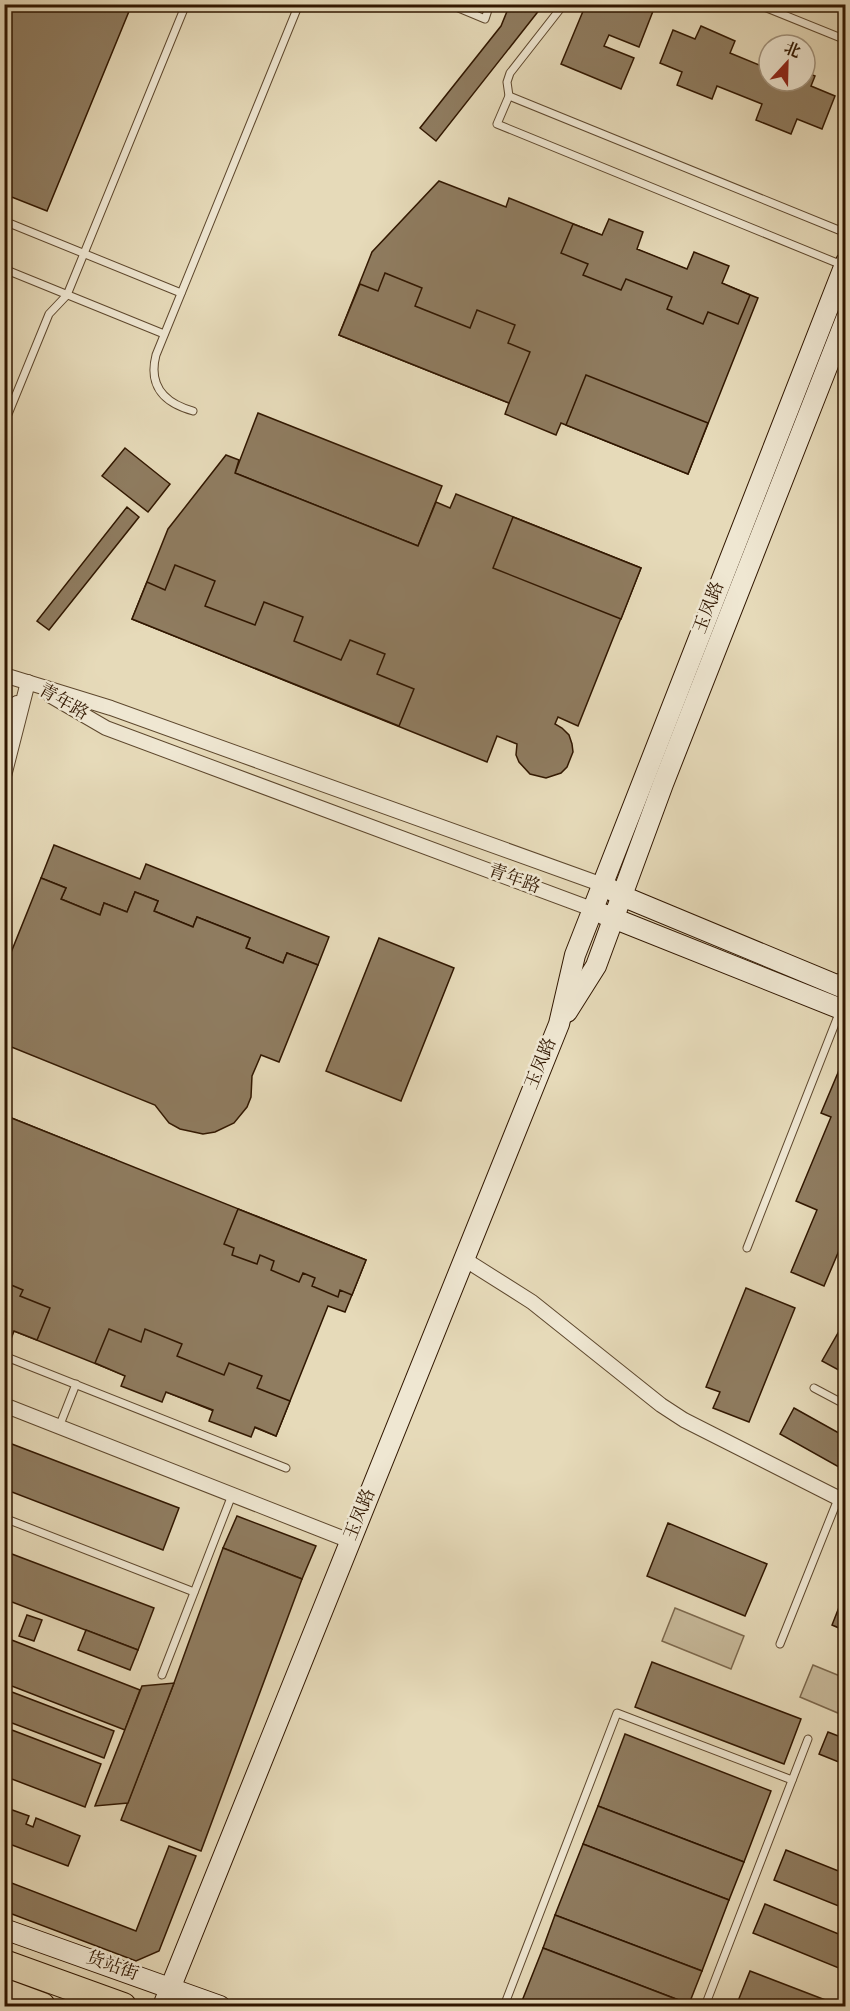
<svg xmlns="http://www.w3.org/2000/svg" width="850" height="2011" font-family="'Sorts Mill Goudy','Noto Serif SC',serif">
<rect width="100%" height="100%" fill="#e6dab9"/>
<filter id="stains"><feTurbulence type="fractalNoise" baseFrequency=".00333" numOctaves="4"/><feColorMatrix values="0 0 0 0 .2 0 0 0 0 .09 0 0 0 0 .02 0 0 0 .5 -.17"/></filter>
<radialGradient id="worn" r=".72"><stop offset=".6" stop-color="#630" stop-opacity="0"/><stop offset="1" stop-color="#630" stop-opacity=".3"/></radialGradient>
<g fill="#c7b99a" stroke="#7c684d" stroke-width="1.5">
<path d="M 675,1608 L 744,1636 L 731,1669 L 662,1641 Z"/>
<path d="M 813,1665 L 845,1678 L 845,1716 L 800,1697 Z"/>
</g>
<g fill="#8f7c60" stroke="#311700" stroke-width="1.5">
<path d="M 4,4 L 132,4 L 47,211 L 4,194 Z"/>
<path d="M 510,4 L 544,4 L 436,141 L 420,128 L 501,26 Z"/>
<path d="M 586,4 L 655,6 L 639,47 L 609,35 L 604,46 L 634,58 L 621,89 L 561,64 Z"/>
<path d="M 701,26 L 735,41 L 730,53 L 769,69 L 769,81 L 805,81 L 805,72 L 815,76 L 811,86 L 835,96 L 822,129 L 797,119 L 791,134 L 756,120 L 762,104 L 717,86 L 712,99 L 677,85 L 682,72 L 660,63 L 673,30 L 695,39 Z"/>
<path d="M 439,181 L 506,207 L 509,198 L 758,298 L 688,474 L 561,423 L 556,435 L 505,414 L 509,403 L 339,335 L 372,252 Z"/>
<path d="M 609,219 L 643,232 L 637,249 L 687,269 L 694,252 L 729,266 L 722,283 L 750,295 L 738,324 L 708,312 L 703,324 L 667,309 L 672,297 L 626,279 L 621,290 L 583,275 L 588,264 L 561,253 L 573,224 L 602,235 Z"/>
<path d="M 385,273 L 422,288 L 415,306 L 470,328 L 477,310 L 515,325 L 508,343 L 530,352 L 509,403 L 339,335 L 360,284 L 378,291 Z"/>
<path d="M 586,375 L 708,423 L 688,474 L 566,425 Z"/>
<path d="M 258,413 L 442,486 L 418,546 L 235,473 Z"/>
<path d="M 125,448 L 170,484 L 148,512 L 102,476 Z"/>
<path d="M 226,455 L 239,460 L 235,473 L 418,546 L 436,502 L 450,508 L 456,494 L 641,568 L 578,726 L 558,717 L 555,724 L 562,728 L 569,735 L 572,744 L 573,752 L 567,767 L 561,773 L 546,778 L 530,774 L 519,762 L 516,755 L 517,744 L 497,736 L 487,762 L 132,619 L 168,529 Z"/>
<path d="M 127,507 L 139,517 L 49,630 L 37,621 Z"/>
<path d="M 513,517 L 641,568 L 621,619 L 493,568 Z"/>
<path d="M 175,565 L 215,581 L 205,606 L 255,625 L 264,602 L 303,617 L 294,641 L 341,660 L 350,640 L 385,654 L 377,674 L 414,689 L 399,726 L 132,619 L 147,582 L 165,590 Z"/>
<path d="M 54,845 L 140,879 L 146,864 L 329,937 L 318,965 L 287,953 L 283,963 L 246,948 L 250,938 L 197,917 L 193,927 L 154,911 L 158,901 L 135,892 L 127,912 L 104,903 L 100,915 L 61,899 L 66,888 L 41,878 Z"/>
<path d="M 41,878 L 66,888 L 61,899 L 100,915 L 104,903 L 127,912 L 135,892 L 158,901 L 154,911 L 193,927 L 197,917 L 250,938 L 246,948 L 283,963 L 287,953 L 318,965 L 279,1062 L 261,1055 L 252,1076 L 251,1097 L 247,1107 L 234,1123 L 215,1132 L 203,1134 L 180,1129 L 169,1123 L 155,1105 L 4,1044 L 4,970 Z"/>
<path d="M 379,938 L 454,968 L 401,1101 L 326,1071 Z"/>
<path d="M 840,1068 L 846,1070 L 846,1181 L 841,1193 L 846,1195 L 846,1234 L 824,1286 L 791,1272 L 817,1210 L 796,1201 L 831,1117 L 821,1113 Z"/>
<path d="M 4,1115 L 116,1160 L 103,1192 L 81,1184 L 76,1198 L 38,1183 L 44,1169 L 4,1153 Z"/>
<path d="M 4,1115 L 366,1260 L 345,1312 L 328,1306 L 276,1436 L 4,1327 Z"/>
<path d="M 238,1209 L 366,1260 L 352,1295 L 340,1290 L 338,1297 L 312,1286 L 315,1278 L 303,1273 L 299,1282 L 271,1270 L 274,1261 L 260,1255 L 257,1264 L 232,1255 L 234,1248 L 224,1244 Z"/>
<path d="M 4,1282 L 23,1290 L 20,1296 L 50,1308 L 37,1340 L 14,1331 L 11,1339 L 4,1337 Z"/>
<path d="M 746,1288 L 795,1308 L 749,1422 L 713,1408 L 720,1392 L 706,1387 Z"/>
<path d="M 109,1329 L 141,1342 L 145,1329 L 182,1344 L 177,1356 L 224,1375 L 229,1363 L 262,1376 L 257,1388 L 290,1401 L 276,1436 L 255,1427 L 251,1437 L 209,1421 L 213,1410 L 166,1392 L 162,1402 L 121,1386 L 125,1376 L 95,1363 Z"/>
<path d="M 838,1333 L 846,1337 L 846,1374 L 822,1361 Z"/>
<path d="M 794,1408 L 846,1437 L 846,1471 L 780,1434 Z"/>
<path d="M 4,1441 L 179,1508 L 163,1550 L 4,1489 Z"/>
<path d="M 237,1516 L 316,1546 L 302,1579 L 223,1548 Z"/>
<path d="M 668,1523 L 767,1564 L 745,1616 L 647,1576 Z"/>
<path d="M 223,1548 L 302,1579 L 201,1851 L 121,1820 L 174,1683 Z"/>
<path d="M 4,1551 L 154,1608 L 138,1650 L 4,1599 Z"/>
<path d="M 845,1592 L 846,1592 L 846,1631 L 832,1625 Z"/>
<path d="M 27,1615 L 42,1620 L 34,1641 L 19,1636 Z"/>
<path d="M 86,1630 L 138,1650 L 130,1670 L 78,1650 Z"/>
<path d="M 4,1637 L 140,1690 L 125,1730 L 4,1683 Z"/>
<path d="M 652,1662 L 801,1719 L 784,1764 L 635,1707 Z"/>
<path d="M 174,1683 L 128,1803 L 95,1806 L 142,1686 Z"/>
<path d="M 4,1689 L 114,1731 L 104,1758 L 4,1720 Z"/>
<path d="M 4,1727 L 101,1764 L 85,1807 L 4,1776 Z"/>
<path d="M 828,1732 L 846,1739 L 846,1765 L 819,1754 Z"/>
<path d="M 625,1734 L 771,1791 L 744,1862 L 598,1806 Z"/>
<path d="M 598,1806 L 744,1862 L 729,1900 L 583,1844 Z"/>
<path d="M 4,1807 L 29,1816 L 26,1824 L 33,1827 L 36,1818 L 80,1836 L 68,1866 L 4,1842 Z"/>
<path d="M 583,1844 L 729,1900 L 702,1971 L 555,1915 Z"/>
<path d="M 169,1846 L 196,1856 L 159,1951 L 136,1961 L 4,1911 L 4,1880 L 136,1931 Z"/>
<path d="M 786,1850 L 846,1874 L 846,1909 L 774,1880 Z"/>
<path d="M 765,1904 L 846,1937 L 846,1971 L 753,1933 Z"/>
<path d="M 555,1915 L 702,1971 L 689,2004 L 543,1948 Z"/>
<path d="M 543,1948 L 689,2004 L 688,2006 L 520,2006 Z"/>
<path d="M 750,1971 L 841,2006 L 736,2006 Z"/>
</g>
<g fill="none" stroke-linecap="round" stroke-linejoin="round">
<defs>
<g id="lane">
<path d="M 449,4 L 485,19 L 490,4"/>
<path d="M 757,4 L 846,40"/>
<path d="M 509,96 L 507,82 L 510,73 L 564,4"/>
<path d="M 4,221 L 181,293"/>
<path d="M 842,265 L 497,124 L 509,96 L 846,233"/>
<path d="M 4,269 L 164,334"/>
<path d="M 193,411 C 164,403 148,386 156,355 L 299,4"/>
<path d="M 4,424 L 49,314 L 67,295 L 186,4"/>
<path d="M 834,982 L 846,972"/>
<path d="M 747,1248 L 840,1011"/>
<path d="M 4,1356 L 286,1468"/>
<path d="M 814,1388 L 846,1405"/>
<path d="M 59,1427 L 76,1384"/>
<path d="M 4,1518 L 194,1592"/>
<path d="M 780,1644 L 838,1499"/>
<path d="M 162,1675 L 232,1495"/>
<path d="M 504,2006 L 617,1713 L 792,1780"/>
<path d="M 705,2006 L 808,1739"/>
</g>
<g id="street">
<path d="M 4,675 L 111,708 L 603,885"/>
<path d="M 51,696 L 106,728 L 592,909"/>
<path d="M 4,727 L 17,703"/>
<path d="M 4,776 L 28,682"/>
<path d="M 464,1259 L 532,1302 L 661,1405 L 684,1420 L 846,1502"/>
<path d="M 4,1405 L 350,1541"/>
</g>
<g id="secondary">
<path d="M 610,889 L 622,896 L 846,989"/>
<path d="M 603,914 L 846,1011"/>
<path d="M 567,1012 L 596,966 L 663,784 L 846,319"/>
<path d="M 4,1929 L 220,2006"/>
<path d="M 163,2006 L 559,1024 L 575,955 L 846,262"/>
</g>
<g id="highway">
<path d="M 4,1963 L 123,2006"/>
<path d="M 4,1992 L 42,2006"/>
</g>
</defs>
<use href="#lane" stroke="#5e482e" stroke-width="9"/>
<use href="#street" stroke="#5e482e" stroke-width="16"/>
<use href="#secondary" stroke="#311700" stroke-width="22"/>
<use href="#highway" stroke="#311700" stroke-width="28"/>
<use href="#lane" stroke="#efe7d2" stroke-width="7"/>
<use href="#street" stroke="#efe7d2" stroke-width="14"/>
<use href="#secondary" stroke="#efe7d2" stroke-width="20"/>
<use href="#highway" stroke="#e6dab9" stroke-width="26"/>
</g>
<g text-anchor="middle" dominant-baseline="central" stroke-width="5" stroke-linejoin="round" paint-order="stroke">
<g font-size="18" fill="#311700" stroke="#efe7d2">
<text transform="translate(710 608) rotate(-69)">玉凤路</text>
<text transform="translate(63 703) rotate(30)">青年路</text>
<text transform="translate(514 880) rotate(20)">青年路</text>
<text transform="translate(542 1064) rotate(-68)">玉凤路</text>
<text transform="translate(361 1515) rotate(-68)">玉凤路</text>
<text transform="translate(112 1967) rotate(20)">货站街</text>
</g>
</g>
<rect width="850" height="2011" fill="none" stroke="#e6dab9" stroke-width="24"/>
<rect x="6" y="6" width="838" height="1999" fill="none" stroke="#311700" stroke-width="3"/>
<rect x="12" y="12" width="826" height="1987" fill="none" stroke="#311700" stroke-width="1.5"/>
<g transform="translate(787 63) rotate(22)"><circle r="28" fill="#efe7d2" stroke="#a3947e" stroke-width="1.5"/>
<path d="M0-4.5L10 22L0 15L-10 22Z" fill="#8f2418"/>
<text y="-9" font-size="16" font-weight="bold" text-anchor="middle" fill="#311700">北</text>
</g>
<rect width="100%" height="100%" filter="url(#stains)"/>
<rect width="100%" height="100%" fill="url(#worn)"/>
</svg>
